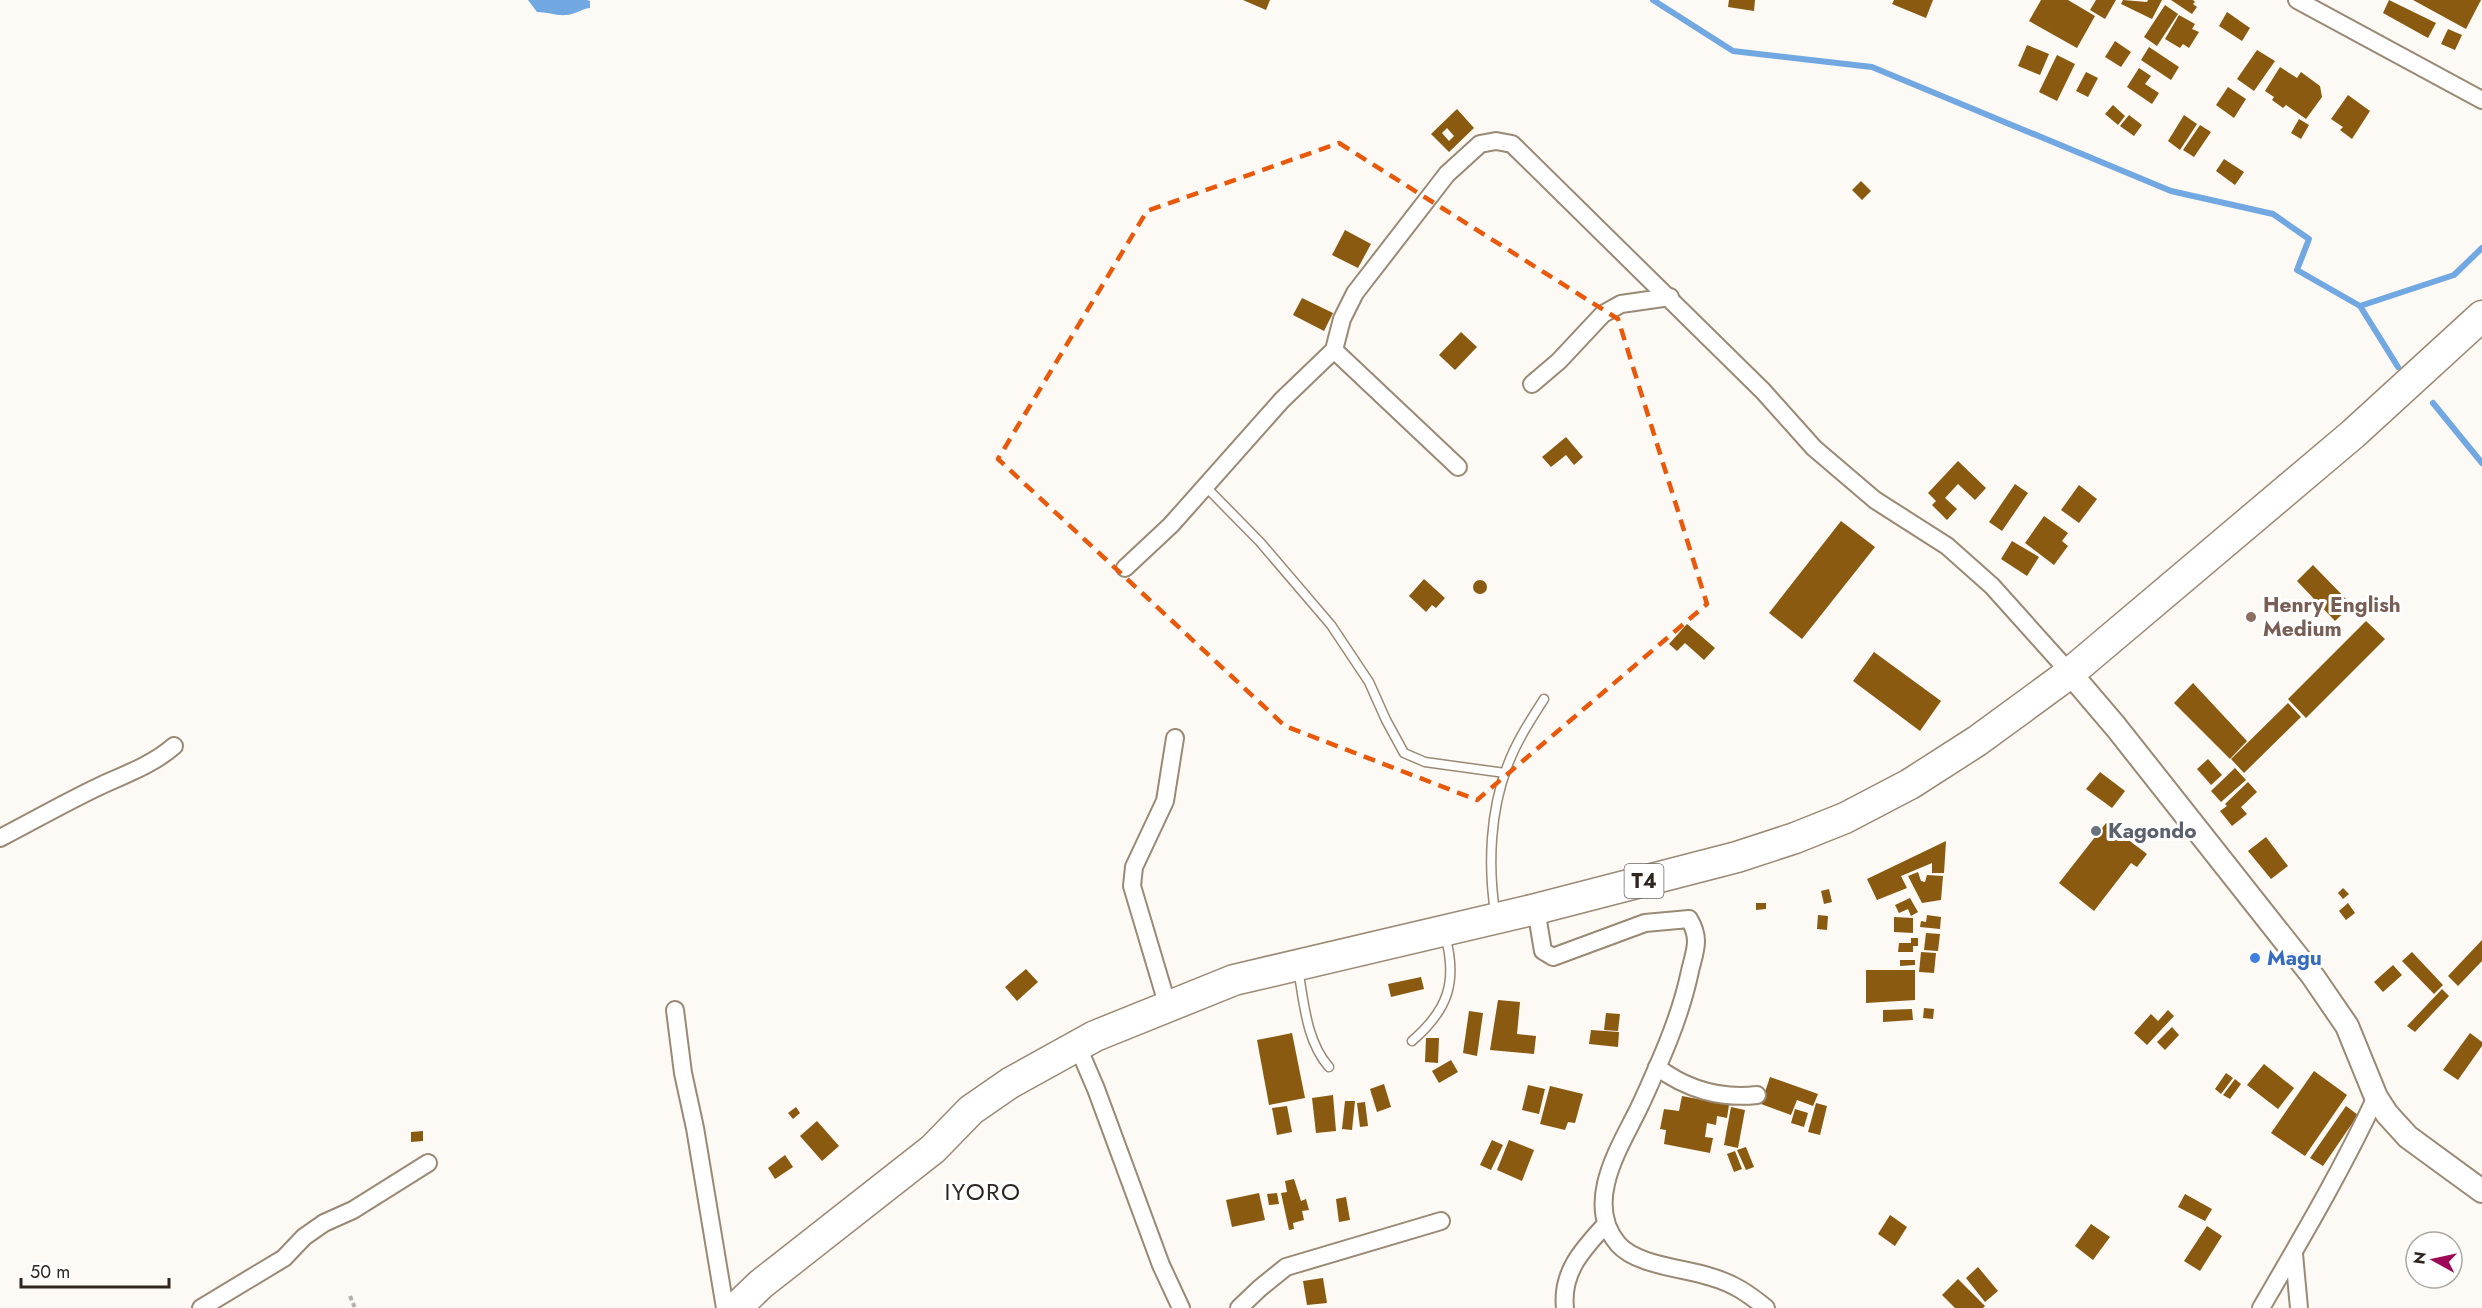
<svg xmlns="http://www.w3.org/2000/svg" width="2482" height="1308" font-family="Jost,sans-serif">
<rect width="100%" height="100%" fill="#fdf9f4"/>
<path fill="#71a8e2" d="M 528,0 L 587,0 L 590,1 L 590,8 C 581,9 574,15 566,15 C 557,16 547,12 537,12 Z"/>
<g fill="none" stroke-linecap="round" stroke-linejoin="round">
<g stroke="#71a8e2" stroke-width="6">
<path d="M 1653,0 L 1733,51 L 1872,67 L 2171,191 L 2273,214 L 2309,239 L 2297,270 L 2360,306 L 2398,367"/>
<path d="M 2360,306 L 2454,275 L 2482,248"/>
<path d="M 2433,403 L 2482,463"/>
</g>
</g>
<g fill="#895a10" fill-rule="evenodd">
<path d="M 1243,0 L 1270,0 L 1266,10 Z"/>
<path d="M 1729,0 L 1755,0 L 1754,11 L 1728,7 Z"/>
<path d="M 1894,0 L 1933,0 L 1926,18 L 1892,4 Z"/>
<path d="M 2041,0 L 2068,0 L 2095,16 L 2077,48 L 2029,21 Z"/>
<path d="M 2096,0 L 2116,0 L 2105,19 L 2090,10 Z"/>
<path d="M 2123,0 L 2147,2 L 2148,0 L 2162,0 L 2152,19 L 2121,4 Z"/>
<path d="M 2171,0 L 2193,0 L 2195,2 L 2193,4 L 2197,7 L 2192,14 Z"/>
<path d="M 2389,0 L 2436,23 L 2428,38 L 2383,13 Z"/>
<path d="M 2413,0 L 2481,0 L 2466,29 Z"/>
<path d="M 2165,5 L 2178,14 L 2157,46 L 2144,37 Z"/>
<path d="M 2227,12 L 2250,28 L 2242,41 L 2219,26 Z"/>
<path d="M 2179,15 L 2195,24 L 2192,29 L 2199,32 L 2189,48 L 2183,44 L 2180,48 L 2165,39 Z"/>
<path d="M 2448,29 L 2462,35 L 2455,50 L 2441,44 Z"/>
<path d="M 2115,41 L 2131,52 L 2121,67 L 2105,57 Z"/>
<path d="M 2027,45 L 2049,54 L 2040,75 L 2018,66 Z"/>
<path d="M 2149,47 L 2179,67 L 2171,80 L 2141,60 Z"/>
<path d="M 2257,50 L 2275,61 L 2254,91 L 2237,79 Z"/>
<path d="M 2057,55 L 2075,64 L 2057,101 L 2039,92 Z"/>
<path d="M 2280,67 L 2297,78 L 2301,72 L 2320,86 L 2322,97 L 2306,119 L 2286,105 L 2283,108 L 2272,100 L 2274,97 L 2265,91 Z"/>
<path d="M 2139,68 L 2151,76 L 2145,84 L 2159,93 L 2152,104 L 2127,87 Z"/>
<path d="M 2086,72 L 2098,78 L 2088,97 L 2076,91 Z"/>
<path d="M 2228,87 L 2246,99 L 2234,118 L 2216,105 Z"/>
<path d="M 2348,95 L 2370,111 L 2352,139 L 2340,130 L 2343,127 L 2331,119 Z"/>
<path d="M 2113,105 L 2125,116 L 2118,125 L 2105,114 Z"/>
<path d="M 1457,109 L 1474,128 L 1449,152 L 1431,134 ZM 1447,128 L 1454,136 L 1449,141 L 1442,133 Z"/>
<path d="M 2129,115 L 2142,125 L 2134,136 L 2120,126 Z"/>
<path d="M 2184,115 L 2197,124 L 2180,150 L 2168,141 Z"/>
<path d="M 2299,119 L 2309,125 L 2301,139 L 2291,133 Z"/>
<path d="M 2200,125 L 2211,132 L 2194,157 L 2183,150 Z"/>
<path d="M 2224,159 L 2244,172 L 2235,185 L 2216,171 Z"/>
<path d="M 1861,181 L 1871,191 L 1862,200 L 1852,190 Z"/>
<path d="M 1345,230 L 1371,244 L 1358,268 L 1332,255 Z"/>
<path d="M 1302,298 L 1333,313 L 1324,331 L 1293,315 Z"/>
<path d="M 1461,332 L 1477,347 L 1455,370 L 1439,355 Z"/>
<path d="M 1566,437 L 1583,457 L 1574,465 L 1566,455 L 1551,467 L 1542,457 Z"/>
<path d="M 1958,461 L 1986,488 L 1975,500 L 1958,484 L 1945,498 L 1957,509 L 1947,520 L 1932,505 L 1936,501 L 1928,493 Z"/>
<path d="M 2015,484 L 2028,493 L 2002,531 L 1989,522 Z"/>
<path d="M 2079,485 L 2097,499 L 2079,523 L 2061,510 Z"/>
<path d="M 2044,516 L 2068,533 L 2062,541 L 2068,546 L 2054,565 L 2025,543 Z"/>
<path d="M 1841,521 L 1875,547 L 1802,639 L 1769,613 Z"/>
<path d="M 2012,541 L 2039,557 L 2027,576 L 2001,559 Z"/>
<path d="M 2313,565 L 2352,605 L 2335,621 L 2297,581 Z"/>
<path d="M 1424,579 L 1445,598 L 1436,608 L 1432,605 L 1426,612 L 1409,596 Z"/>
<circle cx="1480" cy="587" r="7"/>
<path d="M 2366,621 L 2385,639 L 2306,718 L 2288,699 Z"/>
<path d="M 1687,624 L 1715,648 L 1704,660 L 1685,643 L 1677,651 L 1669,644 Z"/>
<path d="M 1874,652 L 1941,701 L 1920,731 L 1853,681 Z"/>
<path d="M 2193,683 L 2247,741 L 2230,759 L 2174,703 Z"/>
<path d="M 2288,703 L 2301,717 L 2244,773 L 2231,759 Z"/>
<path d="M 2208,759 L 2222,775 L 2211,785 L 2197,769 Z"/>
<path d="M 2235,768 L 2246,780 L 2221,802 L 2211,791 Z"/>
<path d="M 2100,772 L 2125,791 L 2112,808 L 2086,789 Z"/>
<path d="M 2248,782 L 2257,792 L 2241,807 L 2247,814 L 2232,826 L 2220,811 L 2227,806 L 2225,804 Z"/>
<path d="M 2106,823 L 2147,854 L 2137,867 L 2131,863 L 2094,911 L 2059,883 Z"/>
<path d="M 2266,837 L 2288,866 L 2271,879 L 2248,851 Z"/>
<path d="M 1946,841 L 1944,873 L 1932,873 L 1932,863 L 1901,876 L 1907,888 L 1877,900 L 1867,879 Z"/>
<path d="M 1918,872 L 1921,881 L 1925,882 L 1927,875 L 1943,876 L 1941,900 L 1922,903 L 1908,876 Z"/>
<path d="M 2343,888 L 2349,894 L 2343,899 L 2338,893 Z"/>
<path d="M 1829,889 L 1832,902 L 1824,904 L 1821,891 Z"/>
<path d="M 1910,898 L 1918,912 L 1911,916 L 1908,909 L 1899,913 L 1895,905 Z"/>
<path d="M 1756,903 L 1766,903 L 1766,909 L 1756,910 Z"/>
<path d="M 2348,903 L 2355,913 L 2346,920 L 2339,911 Z"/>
<path d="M 1818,915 L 1828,916 L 1827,930 L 1817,929 Z"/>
<path d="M 1927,915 L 1941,917 L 1940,929 L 1920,927 L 1921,921 L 1926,922 Z"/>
<path d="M 1894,917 L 1913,918 L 1913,933 L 1894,932 Z"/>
<path d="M 1926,933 L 1940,934 L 1938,951 L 1924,950 Z"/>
<path d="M 1911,938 L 1918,938 L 1918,946 L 1913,946 L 1913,952 L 1898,952 L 1899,943 L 1911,943 Z"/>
<path d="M 2482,940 L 2482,961 L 2458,986 L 2448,976 Z"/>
<path d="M 1921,952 L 1936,953 L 1934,973 L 1919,972 Z"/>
<path d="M 2412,952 L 2443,985 L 2434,994 L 2402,961 Z"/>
<path d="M 1900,960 L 1915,960 L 1915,965 L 1900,966 Z"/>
<path d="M 2393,965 L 2402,975 L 2383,992 L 2374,982 Z"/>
<path d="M 1026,969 L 1038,982 L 1017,1001 L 1005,987 Z"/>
<path d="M 1866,970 L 1915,970 L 1915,1000 L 1866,1003 Z"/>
<path d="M 1421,977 L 1424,989 L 1391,997 L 1388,984 Z"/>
<path d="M 2442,989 L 2449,996 L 2415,1032 L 2407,1026 Z"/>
<path d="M 1498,1000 L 1520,1002 L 1517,1034 L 1536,1036 L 1534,1054 L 1490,1050 Z"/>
<path d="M 1924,1008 L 1934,1009 L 1933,1019 L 1923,1018 Z"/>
<path d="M 1912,1009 L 1913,1020 L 1883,1022 L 1883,1010 Z"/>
<path d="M 2168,1010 L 2174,1016 L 2147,1045 L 2134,1033 L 2151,1014 L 2158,1021 Z"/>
<path d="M 1469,1011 L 1483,1013 L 1477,1056 L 1463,1053 Z"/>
<path d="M 1606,1013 L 1620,1014 L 1618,1031 L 1604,1030 Z"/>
<path d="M 2172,1027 L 2179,1035 L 2165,1050 L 2157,1042 Z"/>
<path d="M 1591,1030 L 1619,1032 L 1618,1047 L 1589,1044 Z"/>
<path d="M 1292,1033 L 1305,1098 L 1269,1105 L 1257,1040 Z"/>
<path d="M 2470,1033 L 2482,1042 L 2482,1046 L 2458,1080 L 2443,1070 Z"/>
<path d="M 1426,1038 L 1439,1038 L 1438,1063 L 1425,1062 Z"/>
<path d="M 1451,1060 L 1458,1072 L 1439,1083 L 1432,1071 Z"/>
<path d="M 2264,1064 L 2294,1088 L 2278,1109 L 2247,1085 Z"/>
<path d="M 2314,1071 L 2347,1095 L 2305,1156 L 2271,1133 Z"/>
<path d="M 2226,1073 L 2233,1078 L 2221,1094 L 2215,1089 Z"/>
<path d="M 1770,1077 L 1818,1094 L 1813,1106 L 1797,1100 L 1791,1115 L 1761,1104 Z"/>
<path d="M 2235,1079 L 2241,1084 L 2230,1099 L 2223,1095 Z"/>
<path d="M 1384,1084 L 1391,1107 L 1377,1112 L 1370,1089 Z"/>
<path d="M 1528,1085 L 1545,1089 L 1539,1114 L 1522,1110 Z"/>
<path d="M 1550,1086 L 1583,1094 L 1575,1123 L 1568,1122 L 1565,1130 L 1540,1124 Z"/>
<path d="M 1333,1095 L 1336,1131 L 1316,1133 L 1312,1098 Z"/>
<path d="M 1682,1096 L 1729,1105 L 1727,1118 L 1717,1116 L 1716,1125 L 1707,1123 L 1705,1137 L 1713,1138 L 1710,1153 L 1664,1144 L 1666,1130 L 1660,1129 L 1664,1109 L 1679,1111 Z"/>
<path d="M 1345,1101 L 1355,1101 L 1352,1130 L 1342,1129 Z"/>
<path d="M 1365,1102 L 1368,1126 L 1360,1127 L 1357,1103 Z"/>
<path d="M 1816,1103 L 1827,1106 L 1820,1135 L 1808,1132 Z"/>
<path d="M 1287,1106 L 1292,1132 L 1277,1135 L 1272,1108 Z"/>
<path d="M 2346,1106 L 2358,1115 L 2323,1166 L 2310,1158 Z"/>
<path d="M 796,1107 L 800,1113 L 793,1119 L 788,1113 Z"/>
<path d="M 1731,1107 L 1745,1110 L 1738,1148 L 1724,1145 Z"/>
<path d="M 1795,1109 L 1808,1113 L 1804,1127 L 1791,1123 Z"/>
<path d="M 817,1121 L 839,1146 L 822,1161 L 800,1136 Z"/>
<path d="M 423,1131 L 423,1141 L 411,1142 L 411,1132 Z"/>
<path d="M 1492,1140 L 1503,1145 L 1491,1170 L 1480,1165 Z"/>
<path d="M 1509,1140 L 1534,1150 L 1522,1181 L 1497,1170 Z"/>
<path d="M 1746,1147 L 1754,1167 L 1746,1170 L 1737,1150 Z"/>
<path d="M 1735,1151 L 1742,1169 L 1734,1172 L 1727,1154 Z"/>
<path d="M 785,1155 L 793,1167 L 775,1179 L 768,1168 Z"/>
<path d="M 1294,1179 L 1301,1201 L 1306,1199 L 1309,1210 L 1302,1211 L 1304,1220 L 1293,1223 L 1294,1229 L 1289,1230 L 1281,1193 L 1287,1192 L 1285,1181 Z"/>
<path d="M 1259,1193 L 1265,1220 L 1232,1227 L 1226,1200 Z"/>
<path d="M 1277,1193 L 1279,1204 L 1269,1205 L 1267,1194 Z"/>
<path d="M 2185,1194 L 2212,1209 L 2205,1221 L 2178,1207 Z"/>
<path d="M 1346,1197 L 1350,1220 L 1339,1222 L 1336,1199 Z"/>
<path d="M 1890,1215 L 1907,1227 L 1895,1246 L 1878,1234 Z"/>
<path d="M 2091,1224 L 2110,1237 L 2093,1260 L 2075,1246 Z"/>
<path d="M 2207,1226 L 2222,1236 L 2200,1271 L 2184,1261 Z"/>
<path d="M 1978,1267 L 1998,1291 L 1985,1302 L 1966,1278 Z"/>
<path d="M 1323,1278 L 1327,1303 L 1307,1305 L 1303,1281 Z"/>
<path d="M 1958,1279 L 1985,1306 L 1983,1308 L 1955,1308 L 1942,1295 Z"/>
</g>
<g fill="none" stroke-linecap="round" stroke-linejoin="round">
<defs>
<g id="lane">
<path d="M 1206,487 L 1260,542 L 1331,625 L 1369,682 L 1386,720 L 1404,753 L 1425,762 L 1505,773"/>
<path d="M 1495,912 C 1488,865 1490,812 1507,767 C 1516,742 1530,721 1544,699"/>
<path d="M 1298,969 C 1304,1002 1306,1041 1329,1067"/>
<path d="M 1412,1041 C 1448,1010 1458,982 1445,935"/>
</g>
<g id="street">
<path d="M 2297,0 L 2482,100"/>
<path d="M 1334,350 L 1458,467"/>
<path d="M 1532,384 L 1559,361 L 1603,314 L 1621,304 L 1670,297"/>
<path d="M 1125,568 L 1171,525 L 1282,400 L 1334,350 L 1342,319 L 1355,293 L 1447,174 L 1480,144 L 1496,141 L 1512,144 L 1763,391 L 1814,448 L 1875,500 L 1947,546 L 1992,586 L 2070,673"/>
<path d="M 0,838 C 33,821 66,802 100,786 C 126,774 152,765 174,746"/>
<path d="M 1536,909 L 1543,951 L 1553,957 L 1645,923 L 1689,919 C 1701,939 1695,950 1690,971 C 1683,1005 1670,1039 1656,1070 C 1650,1084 1644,1098 1637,1112 C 1618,1150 1584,1204 1618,1244 C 1637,1266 1685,1268 1711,1277 C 1733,1283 1749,1294 1766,1308"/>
<path d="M 1168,1007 L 1132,886 L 1134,867 L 1165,801 L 1175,738"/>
<path d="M 675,1010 L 683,1073 L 695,1128 L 725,1308"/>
<path d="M 1078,1047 L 1096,1089 L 1161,1265 L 1181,1308"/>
<path d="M 1657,1067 C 1686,1089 1721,1099 1757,1095"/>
<path d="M 2294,1254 L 2299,1308"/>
<path d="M 201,1308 L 284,1258 L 304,1237 L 324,1223 L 353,1210 L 428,1163"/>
<path d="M 1239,1308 L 1260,1288 L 1286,1267 L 1441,1221"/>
<path d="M 1565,1308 C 1561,1272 1583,1249 1606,1224"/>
<path d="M 2261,1308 C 2301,1239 2342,1170 2376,1097"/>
</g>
<path id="secondary" d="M 2070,673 L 2116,727 L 2312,975 L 2347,1026 L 2376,1097 L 2387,1114 L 2408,1137 L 2482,1191"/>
<path id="highway" d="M 736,1308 L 761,1284 L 933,1149 L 971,1110 L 1010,1083 L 1095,1036 L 1234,980 L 1536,909 L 1737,857 L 1795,838 L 1845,818 L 1910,784 L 1977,741 L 2070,673 L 2353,434 L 2482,316"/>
</defs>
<use href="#lane" stroke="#9a8974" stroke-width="11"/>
<use href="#street" stroke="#9a8974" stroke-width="20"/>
<use href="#secondary" stroke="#9a8974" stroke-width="26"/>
<use href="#highway" stroke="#9a8974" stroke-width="33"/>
<path stroke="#b6b1aa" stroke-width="4" stroke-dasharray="4.5 3" stroke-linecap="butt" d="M 350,1296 L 355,1308"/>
<use href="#lane" stroke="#fff" stroke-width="8"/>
<use href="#street" stroke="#fff" stroke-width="16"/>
<use href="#secondary" stroke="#fff" stroke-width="22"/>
<use href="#highway" stroke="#fff" stroke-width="30"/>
</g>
<path fill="none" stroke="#e8590c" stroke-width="4.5" stroke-dasharray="12 8" stroke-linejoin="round" d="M 1339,143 L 1618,319 L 1707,604 L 1477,800 L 1285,726 L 998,459 L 1147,211 Z"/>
<circle fill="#8d6e63" stroke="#fff" stroke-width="2" cx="2251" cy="617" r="6"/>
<circle fill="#6b7280" stroke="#fff" stroke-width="2" cx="2096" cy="831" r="6"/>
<circle fill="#3f7fe0" stroke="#fff" stroke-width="2" cx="2255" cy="958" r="6"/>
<g text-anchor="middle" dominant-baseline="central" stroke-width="6" stroke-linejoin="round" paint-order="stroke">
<rect fill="#fff" stroke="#6d6862" stroke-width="1.5" x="1624.5" y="864" width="39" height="34" rx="4.5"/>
<g font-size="20" font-weight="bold" fill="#2f271f">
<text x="1644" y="881">T4</text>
</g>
<g font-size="21" font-weight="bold" fill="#785e54" stroke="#fff" text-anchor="start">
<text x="2263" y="605">Henry English<tspan x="2263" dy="24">Medium</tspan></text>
</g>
<g font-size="21" font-weight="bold" fill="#5b616d" stroke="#fff" text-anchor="start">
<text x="2108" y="831">Kagondo</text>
</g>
<g font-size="21" font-weight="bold" fill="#366cbe" stroke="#fff" text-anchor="start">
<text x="2267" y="958">Magu</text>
</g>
<g font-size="24" letter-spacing="1.5" fill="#2f271f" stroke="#fff">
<text x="983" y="1191">IYORO</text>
</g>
</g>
<g transform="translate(2434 1260) rotate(278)"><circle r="28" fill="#ffffff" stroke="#aca9a5" stroke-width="1.5"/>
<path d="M0-4.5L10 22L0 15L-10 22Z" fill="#9d0956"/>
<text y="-9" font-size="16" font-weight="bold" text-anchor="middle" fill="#2f271f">N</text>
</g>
<path d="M21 1278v9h148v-9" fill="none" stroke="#2f271f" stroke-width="3"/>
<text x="30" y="1278" font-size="18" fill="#2f271f" stroke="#ffffff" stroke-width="4.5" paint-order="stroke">50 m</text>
</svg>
